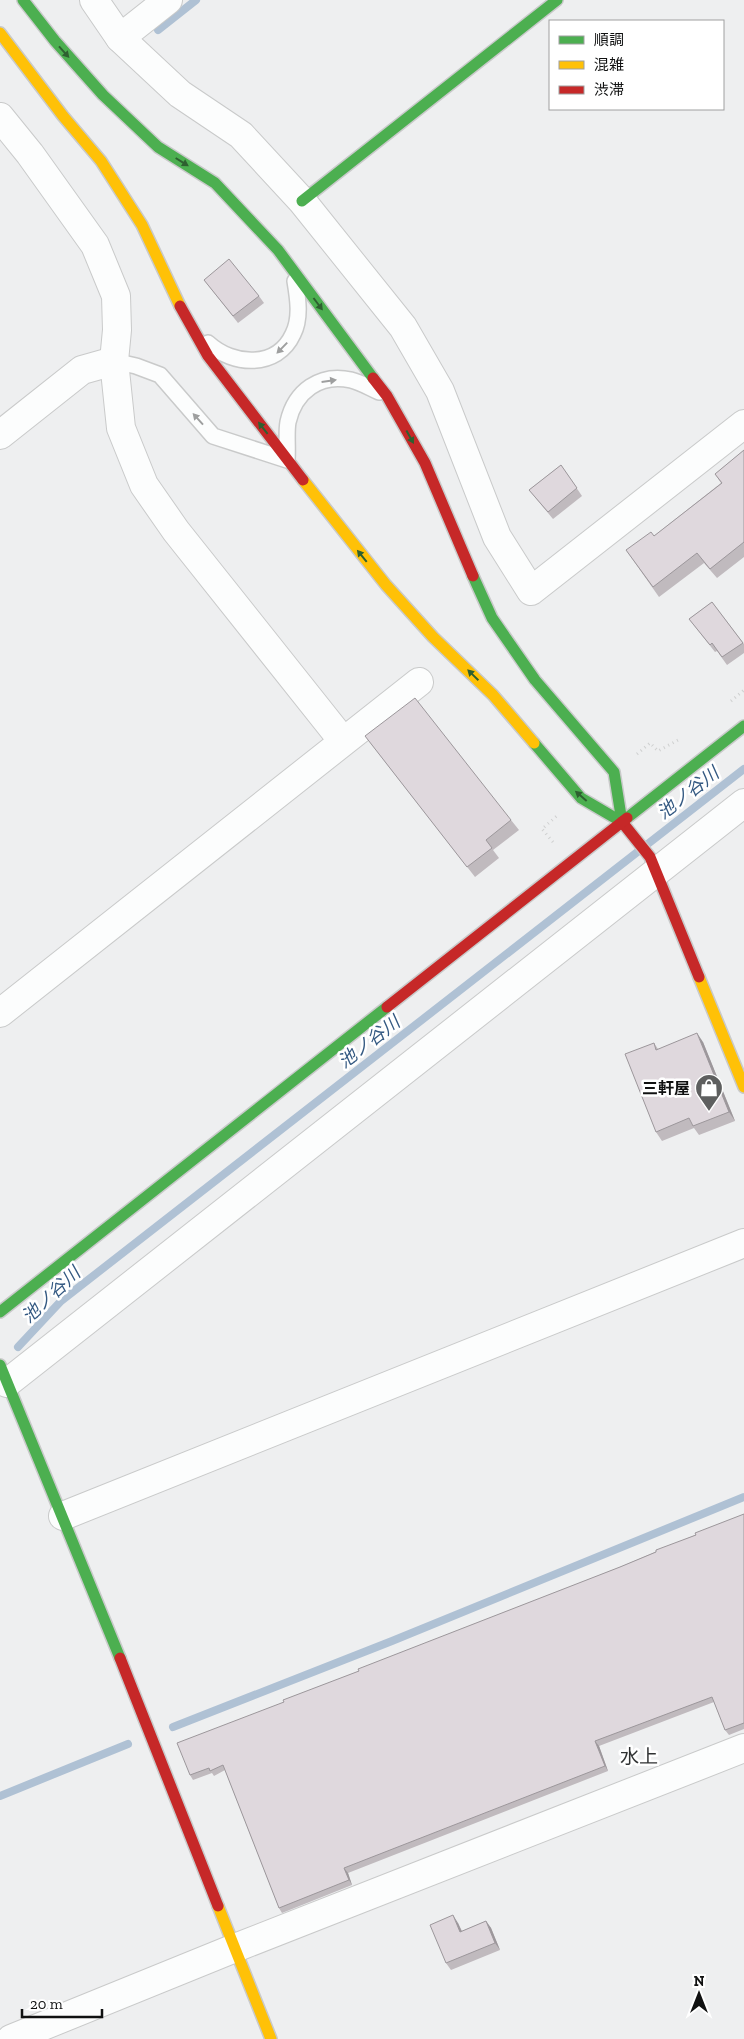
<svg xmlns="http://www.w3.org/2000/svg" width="744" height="2039" font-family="'Zilla Slab','Noto Sans JP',serif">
<rect width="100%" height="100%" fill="#eeeff0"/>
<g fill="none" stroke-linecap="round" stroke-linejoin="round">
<g stroke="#afc1d4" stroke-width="8">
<path d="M 158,30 L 196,0"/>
<path d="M 18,1347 L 61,1301 L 744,769"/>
<path d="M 173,1727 L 392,1641 L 744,1497"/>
<path d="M 0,1796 L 128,1744"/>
</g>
<defs>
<g id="lane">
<path d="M 208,343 C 233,366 277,369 293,334 C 301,318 298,299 295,281"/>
<path d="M 114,361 L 136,366 L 160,375 L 213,436 L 287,460 C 288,448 286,433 288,422 C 295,391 320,373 351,380 C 360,382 370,388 379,392"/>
</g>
<g id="street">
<path d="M 94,0 L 120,38 L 180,94 L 241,135 L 302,201 L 403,327 L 440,391 L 497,537 L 531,591 L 744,424"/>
<path d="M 120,38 L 168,0"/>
<path d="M 0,117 L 30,154 L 95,245 L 116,296 L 117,330 L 114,361 L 121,428 L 144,485 L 176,531 L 343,741"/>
<path d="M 0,435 L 82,370 L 114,361"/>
<path d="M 0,1013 L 419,682"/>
<path d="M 7,1383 L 744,803"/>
<path d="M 63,1516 L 744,1243"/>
<path d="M 11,2039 L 235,1948 L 744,1748"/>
</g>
<g id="fast">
<path d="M 23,0 L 55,41 L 103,95 L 158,147 L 215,183 L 278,250 L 373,378"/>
<path d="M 302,201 L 557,0"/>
<path d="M 473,576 L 492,618 L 535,680 L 614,772 L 622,822"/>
<path d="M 534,743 L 581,798 L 622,822"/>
<path d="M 627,818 L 744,726"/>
<path d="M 0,1312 L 387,1007"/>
<path d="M 0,1365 L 120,1658"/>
</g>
<g id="slow">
<path d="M 0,33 L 63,116 L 101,161 L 142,225 L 180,306"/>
<path d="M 303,480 L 386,585 L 433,637 L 493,695 L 534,743"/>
<path d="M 699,977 L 744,1087"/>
<path d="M 218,1906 L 271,2039"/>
</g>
<g id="jam">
<path d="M 180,306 L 208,356 L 303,480"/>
<path d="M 373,378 L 387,396 L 425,463 L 473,576"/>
<path d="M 622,822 L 650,857 L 699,977"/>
<path d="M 387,1007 L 627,818"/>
<path d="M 120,1658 L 218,1906"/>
</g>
</defs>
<use href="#lane" stroke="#c9caca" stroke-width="18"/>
<use href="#street" stroke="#c9caca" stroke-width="30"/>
<use href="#fast" stroke="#c9caca" stroke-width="14"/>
<use href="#slow" stroke="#c9caca" stroke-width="14"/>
<use href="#jam" stroke="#c9caca" stroke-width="14"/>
<g stroke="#cfd0d0" stroke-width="3" stroke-dasharray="1 4" stroke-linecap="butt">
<path d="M 731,701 L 744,690"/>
<path d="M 637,754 L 650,743 L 658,751 L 680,739"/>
<path d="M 553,842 L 542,829 L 559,814"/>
</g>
<use href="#lane" stroke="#fcfdfd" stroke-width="15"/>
<use href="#street" stroke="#fcfdfd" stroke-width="28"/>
<use href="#fast" stroke="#4caf50" stroke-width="11"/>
<use href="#slow" stroke="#ffc107" stroke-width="11"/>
<use href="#jam" stroke="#c62828" stroke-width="11"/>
</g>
<g fill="#c0babe">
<path d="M 204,280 L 259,296 L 264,303 L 238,323 Z"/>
<path d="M 744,450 L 744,557 L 717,578 L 704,563 L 659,597 L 626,550 L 654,536 L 721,483 L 715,474 Z"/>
<path d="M 561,465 L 582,496 L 553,519 L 529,490 Z"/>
<path d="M 712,602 L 744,644 L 744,653 L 727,665 L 717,651 L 715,652 L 689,619 Z"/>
<path d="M 365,736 L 511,820 L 519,830 L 493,850 L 499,858 L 475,877 Z"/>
<path d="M 703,1042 L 735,1121 L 699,1135 L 694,1128 L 662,1141 L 656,1132 L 654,1043 L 658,1049 Z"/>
<path d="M 744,1514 L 744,1729 L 729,1735 L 725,1730 L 714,1702 L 599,1746 L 608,1771 L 348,1873 L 352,1885 L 282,1913 L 279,1908 L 225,1770 L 214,1776 L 212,1773 L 193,1780 L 190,1775 L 284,1702 L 359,1671 L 620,1567 Z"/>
<path d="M 486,1921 L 491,1928 L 500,1950 L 451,1970 L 446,1963 L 458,1923 L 462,1931 Z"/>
</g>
<g fill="#9c979b">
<path d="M 697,1033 L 703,1042 L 735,1121 L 729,1112 Z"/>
<path d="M 595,1741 L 599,1746 L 608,1771 L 605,1766 Z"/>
<path d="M 344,1868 L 348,1873 L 352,1885 L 349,1880 Z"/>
<path d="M 453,1915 L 458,1923 L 465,1939 L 460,1932 Z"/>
<path d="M 486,1921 L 491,1928 L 500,1950 L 495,1943 Z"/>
</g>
<g fill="#dfd8dd" stroke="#9c979b">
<path d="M 229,259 L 259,296 L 233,316 L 204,280 Z"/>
<path d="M 744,450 L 744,542 L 710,569 L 697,553 L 653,587 L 626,550 L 651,532 L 654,536 L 722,483 L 715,474 Z"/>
<path d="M 561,465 L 577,488 L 548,512 L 529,490 Z"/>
<path d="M 712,602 L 743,643 L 722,657 L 712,643 L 710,645 L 689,619 Z"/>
<path d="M 415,698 L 511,820 L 486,840 L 492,848 L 467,867 L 365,736 Z"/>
<path d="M 697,1033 L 729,1112 L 693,1126 L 689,1118 L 656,1132 L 625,1054 L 654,1043 L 656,1050 Z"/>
<path d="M 744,1514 L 744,1723 L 725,1730 L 712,1697 L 595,1741 L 605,1766 L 344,1868 L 349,1880 L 279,1908 L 223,1765 L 210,1771 L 209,1768 L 190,1775 L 177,1743 L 284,1702 L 283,1700 L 359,1671 L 358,1669 L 620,1567 L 656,1552 L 656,1550 L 696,1535 L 695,1533 Z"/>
<path d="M 453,1915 L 460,1932 L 486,1921 L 495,1943 L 446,1963 L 430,1925 Z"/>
</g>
<defs><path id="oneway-solid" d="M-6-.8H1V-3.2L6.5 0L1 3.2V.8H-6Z" transform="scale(1.25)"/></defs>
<g fill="#2e6030">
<use href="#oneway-solid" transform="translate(64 52) rotate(48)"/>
<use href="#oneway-solid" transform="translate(182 162) rotate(32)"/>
<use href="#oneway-solid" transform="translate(318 304) rotate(53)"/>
<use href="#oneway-solid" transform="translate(263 428) rotate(-128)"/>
<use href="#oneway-solid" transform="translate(410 437) rotate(61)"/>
<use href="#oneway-solid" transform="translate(362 556) rotate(-129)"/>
<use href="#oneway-solid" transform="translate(473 675) rotate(-136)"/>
<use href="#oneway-solid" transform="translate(581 796) rotate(-139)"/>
</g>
<g fill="#9e9f9f">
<use href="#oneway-solid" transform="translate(282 348) rotate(134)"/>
<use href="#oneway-solid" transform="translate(329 381) rotate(-8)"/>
<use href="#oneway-solid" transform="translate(198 419) rotate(-132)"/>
</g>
<defs>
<symbol id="shop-pin" viewBox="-11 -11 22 30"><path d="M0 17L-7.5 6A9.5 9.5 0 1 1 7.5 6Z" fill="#5e5f5f" stroke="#fff"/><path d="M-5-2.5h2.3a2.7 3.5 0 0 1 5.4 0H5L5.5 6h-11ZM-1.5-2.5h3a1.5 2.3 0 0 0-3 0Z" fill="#fff"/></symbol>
</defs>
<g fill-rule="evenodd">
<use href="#shop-pin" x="693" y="1072" width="32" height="43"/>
</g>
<g text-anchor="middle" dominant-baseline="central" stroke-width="5" stroke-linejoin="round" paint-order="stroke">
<g font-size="16" font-weight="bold" fill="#101111" stroke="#fff" text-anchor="end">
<text x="690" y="1088">三軒屋</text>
</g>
<g font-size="18" font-style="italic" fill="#345982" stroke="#fff">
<text transform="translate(688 793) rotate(-38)">池ノ谷川</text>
<text transform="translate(369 1042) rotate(-38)">池ノ谷川</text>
<text transform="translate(51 1295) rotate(-43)">池ノ谷川</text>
</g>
<g font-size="19" fill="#303233" stroke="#fff">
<text x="639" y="1756">水上</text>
</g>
</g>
<rect x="549" y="20" width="175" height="90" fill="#ffffff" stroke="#9fa0a0"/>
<rect x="559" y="36" width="25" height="8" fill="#4caf50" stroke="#9fa0a0"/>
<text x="594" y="45" font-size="15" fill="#101111">順調</text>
<rect x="559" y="61" width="25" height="8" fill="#ffc107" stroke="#9fa0a0"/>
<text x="594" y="70" font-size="15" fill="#101111">混雑</text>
<rect x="559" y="86" width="25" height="8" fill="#c62828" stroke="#9fa0a0"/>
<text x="594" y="95" font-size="15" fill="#101111">渋滞</text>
<g transform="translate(699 1994)" stroke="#ffffff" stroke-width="4" paint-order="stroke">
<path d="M0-4L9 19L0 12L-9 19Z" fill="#101111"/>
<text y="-8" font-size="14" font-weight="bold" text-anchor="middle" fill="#101111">N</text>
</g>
<path d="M22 2009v8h80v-8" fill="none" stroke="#101111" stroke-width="2.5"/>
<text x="30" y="2009" font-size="15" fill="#101111" stroke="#ffffff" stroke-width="4" paint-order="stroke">20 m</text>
</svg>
